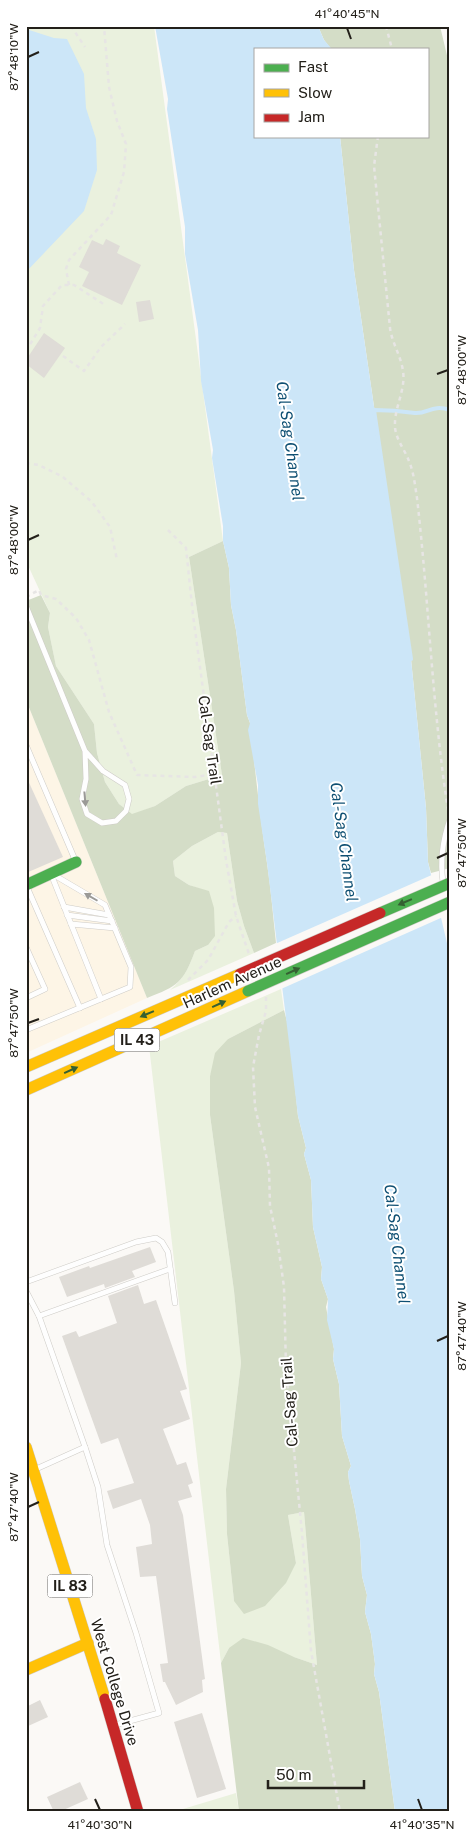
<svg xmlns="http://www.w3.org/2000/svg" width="476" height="1838" font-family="'Public Sans',sans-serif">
<rect width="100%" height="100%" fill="#fbf9f6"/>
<path fill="#fdf5e6" d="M 26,700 L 147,998 L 26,1053 Z"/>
<g fill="#eaf1de">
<path d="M 26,26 L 154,26 L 223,541 L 189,557 L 222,775 L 186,786 L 155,806 L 132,815 L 119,804 L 105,782 L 97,753 L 94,724 L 56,666 L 48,627 L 50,613 L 26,561 Z"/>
<path d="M 218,832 L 227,833 L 237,901 L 244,926 L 254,953 L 170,990 C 184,979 189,967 195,951 L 208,945 L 209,892 L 189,885 L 175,876 L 173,861 L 192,846 Z"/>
<path d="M 281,989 L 284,1010 L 228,1039 L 210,1076 L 210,1115 L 234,1291 L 241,1363 L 226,1489 L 227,1534 L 234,1601 L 296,1563 L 288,1515 L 304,1512 L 317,1665 L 294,1657 L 229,1648 L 221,1663 L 149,1046 Z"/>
<path d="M 236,1793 L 239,1812 L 173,1812 Z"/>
</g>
<g fill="#d4ddc7">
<path d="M 318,26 L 440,26 L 450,68 L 450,868 L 431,873 L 428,862 L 426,808 L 411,659 L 354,270 L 340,136 L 427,136 L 427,49 L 331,49 L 324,40 Z"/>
<path d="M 223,541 L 229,568 L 231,605 L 236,630 L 247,715 L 250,723 C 255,770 260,816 267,863 C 271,890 273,916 276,943 L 254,953 L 244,926 L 237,901 L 227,833 L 218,832 L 192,846 L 173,861 L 175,876 L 189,885 L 209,891 L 214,908 L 215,936 L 208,945 L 195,951 C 183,983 178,986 147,998 L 26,700 L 26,601 L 41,595 L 50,613 L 48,627 L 56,666 L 94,724 L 97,753 L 105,782 L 119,804 L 132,814 L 155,806 L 186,786 L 222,775 L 189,557 Z"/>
<path d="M 284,1010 L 289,1029 L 298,1116 L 306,1148 L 304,1154 L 311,1180 L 313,1227 L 322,1267 L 321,1279 L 328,1299 L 326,1307 L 334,1349 L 333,1359 L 339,1384 L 342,1436 L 351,1466 L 348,1472 L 349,1481 L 355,1509 L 360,1539 L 362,1576 L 367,1595 L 365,1612 L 371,1634 L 375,1664 L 374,1674 L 379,1692 L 395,1812 L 239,1812 L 221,1663 L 229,1648 L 243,1638 L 268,1645 L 294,1657 L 317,1665 L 304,1512 L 288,1515 L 296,1563 L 286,1583 L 265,1606 L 244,1614 L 234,1601 L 227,1534 L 226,1489 L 241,1363 L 234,1291 L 210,1115 L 210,1076 L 215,1053 L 228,1039 Z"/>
</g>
<g fill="#cce6f8">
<path d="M 155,26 L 318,26 L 324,40 L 331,48 L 255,49 L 255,136 L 340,136 L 354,270 L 411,659 L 426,808 L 428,862 L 450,956 L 450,1812 L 395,1812 L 379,1692 L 374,1674 L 375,1664 L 371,1634 L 365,1612 L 367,1595 L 362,1576 L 360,1539 L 355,1509 L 349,1481 L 348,1472 L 351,1466 L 342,1436 L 339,1384 L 333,1359 L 334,1349 L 327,1320 L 328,1299 L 321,1279 L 322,1267 L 313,1227 L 311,1180 L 304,1154 L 306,1148 L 298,1116 L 267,863 L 258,804 L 258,785 L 248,730 L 250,723 L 247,715 L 236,630 L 231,605 L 229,568 L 223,541 L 223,526 L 212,458 L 213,450 L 201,381 L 198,330 L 185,254 L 185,227 L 167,109 L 168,99 Z"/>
<path d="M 26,29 L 54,38 L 67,39 L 84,74 L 86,108 L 96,139 L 97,170 L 84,211 L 26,272 Z"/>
</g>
<path fill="#fbf9f6" d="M 434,874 L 443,917 L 281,989 L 275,944 Z"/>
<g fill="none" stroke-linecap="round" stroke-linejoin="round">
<path stroke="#cce6f8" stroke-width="4" d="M 411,659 L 374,410 C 388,410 401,411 415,413 C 428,414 432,404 450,410"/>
</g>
<g fill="#dfdcd7">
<path d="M 106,239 L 120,246 L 117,253 L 141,265 L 122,305 L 82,286 L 89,272 L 79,267 L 92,240 L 103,245 Z"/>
<path d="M 150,300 L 154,319 L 139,322 L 136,302 Z"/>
<path d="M 44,333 L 65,348 L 44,378 L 26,364 L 26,360 Z"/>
<path d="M 26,776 L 63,857 L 26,873 Z"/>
<path d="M 150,1247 L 156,1262 L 132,1271 L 135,1277 L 105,1288 L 104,1284 L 67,1297 L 59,1277 L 89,1266 L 90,1268 Z"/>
<path d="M 138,1285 L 144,1304 L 156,1300 L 187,1389 L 180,1391 L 190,1419 L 163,1429 L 177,1465 L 186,1462 L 193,1483 L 188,1485 L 192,1497 L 178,1501 L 183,1515 L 205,1679 L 202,1680 L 203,1692 L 176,1705 L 165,1682 L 163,1682 L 160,1664 L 168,1663 L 156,1576 L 140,1577 L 136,1547 L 152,1544 L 150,1525 L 141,1499 L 113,1509 L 107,1491 L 134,1483 L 118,1438 L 101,1444 L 62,1336 L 76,1331 L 79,1337 L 117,1323 L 108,1296 Z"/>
<path d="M 40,1700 L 48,1717 L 26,1727 L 26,1707 Z"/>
<path d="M 202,1713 L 226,1789 L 197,1798 L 174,1722 Z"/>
<path d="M 80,1782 L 88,1799 L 59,1812 L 54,1812 L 47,1797 Z"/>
</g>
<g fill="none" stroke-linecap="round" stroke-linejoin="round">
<defs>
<g id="lane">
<path d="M 26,606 L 85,751 L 86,779 L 82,799 L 87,814 L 102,823 L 116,821 L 126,811 L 129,799 L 125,785 L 103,771 L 85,751"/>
<path d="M 26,745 L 76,862"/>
<path d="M 51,874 L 101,999"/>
<path d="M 443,882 C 440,862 443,839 450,819"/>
<path d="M 27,887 L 80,1008"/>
<path d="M 64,907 L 109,915"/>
<path d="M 67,915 L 112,921"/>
<path d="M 71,924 L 115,928"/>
<path d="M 26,947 L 45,989 L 26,998"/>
<path d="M 26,1030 L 130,987 L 131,967 L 105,905 L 54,875"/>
<path d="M 26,1282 L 136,1242 L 156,1238 L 162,1242 L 168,1252 L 175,1303"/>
<path d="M 26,1291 L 39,1316 L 85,1447 L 36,1469"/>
<path d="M 39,1316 L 170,1269"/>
<path d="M 85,1447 L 98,1487 L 107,1545 L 136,1633 L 159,1713 L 115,1725"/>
</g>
<path id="fast" d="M 26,885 L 76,862"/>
<g id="slow">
<path d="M 26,1067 L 240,974"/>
<path d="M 26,1090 L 248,991"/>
<path d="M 26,1447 L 105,1699"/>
<path d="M 26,1670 L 88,1643"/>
</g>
<path id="jam" d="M 105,1699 L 138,1812"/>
</defs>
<use href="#lane" stroke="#ceccc7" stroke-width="6"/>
<use href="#fast" stroke="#ceccc7" stroke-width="12"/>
<use href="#slow" stroke="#ceccc7" stroke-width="12"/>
<use href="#jam" stroke="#ceccc7" stroke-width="12"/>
<g stroke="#e7e5e4" stroke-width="2.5" stroke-dasharray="4 4" stroke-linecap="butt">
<path d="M 71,26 L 85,47"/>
<path d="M 386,26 L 392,49"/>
<path d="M 378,136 L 374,166 L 390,328 C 392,343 401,356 403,371 C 406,390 394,408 395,426 C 395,438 405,450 409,461 C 414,473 415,486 417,498 C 429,602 432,707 448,810"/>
<path d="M 69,285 L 66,269 L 69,260 L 111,215 L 124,172 L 126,144 L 117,121 L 109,87 L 104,26"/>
<path d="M 26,351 L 40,328 L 43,306 L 62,285 L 74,285 L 105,305"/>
<path d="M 63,356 L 84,371 L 101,347 L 125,324"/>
<path d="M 26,463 L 39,465 L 63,477 L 92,502 L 110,527 L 117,560"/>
<path d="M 168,530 L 186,548 L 193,615 L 226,860 L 236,916 L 249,954"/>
<path d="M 26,597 L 39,590 L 41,595 L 56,599 L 76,618 L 89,640 L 109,712 L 137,775 L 195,777 L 215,774"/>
<path d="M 188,980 L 208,960 L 229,922 L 236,916"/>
<path d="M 266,997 L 266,1011 L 259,1035 L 253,1067 L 255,1107 L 269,1168 L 270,1206 L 278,1244 L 284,1287 L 286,1368 L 302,1533 L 311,1651 L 340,1812"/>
</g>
<use href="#lane" stroke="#fefefe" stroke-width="5"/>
<use href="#fast" stroke="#4caf50" stroke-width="11"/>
<use href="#slow" stroke="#ffc107" stroke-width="11"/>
<use href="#jam" stroke="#c62828" stroke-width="11"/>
<defs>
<g id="fast-bridge">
<path d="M 380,913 L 450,883"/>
<path d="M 248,991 L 450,902"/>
</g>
<path id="jam-bridge" d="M 240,974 L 380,913"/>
</defs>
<use href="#fast-bridge" stroke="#ceccc7" stroke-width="12" stroke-linecap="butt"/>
<use href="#jam-bridge" stroke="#ceccc7" stroke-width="12" stroke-linecap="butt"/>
<use href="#fast-bridge" stroke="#4caf50" stroke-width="11"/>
<use href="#jam-bridge" stroke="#c62828" stroke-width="11"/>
</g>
<defs><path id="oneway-solid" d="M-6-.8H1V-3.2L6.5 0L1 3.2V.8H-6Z" transform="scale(1.25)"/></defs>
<g fill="#9b9a97">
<use href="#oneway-solid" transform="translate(85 799) rotate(85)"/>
<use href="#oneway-solid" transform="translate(91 897) rotate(-150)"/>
</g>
<g fill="#356032">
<use href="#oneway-solid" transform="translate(405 902) rotate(157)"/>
<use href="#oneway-solid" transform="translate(293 971) rotate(-24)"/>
<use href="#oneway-solid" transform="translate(219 1004) rotate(-24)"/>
<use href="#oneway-solid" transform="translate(147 1014) rotate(157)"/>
<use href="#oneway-solid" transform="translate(71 1070) rotate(-24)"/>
</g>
<path fill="none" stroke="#23201a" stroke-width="2" d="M 347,28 L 351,39M 28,57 L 39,52M 437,374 L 448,370M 28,540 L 39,535M 437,858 L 448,853M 28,1023 L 39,1019M 437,1341 L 448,1336M 28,1507 L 39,1502M 95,1799 L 100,1810M 418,1799 L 422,1810"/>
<g text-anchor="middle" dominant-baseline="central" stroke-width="4" stroke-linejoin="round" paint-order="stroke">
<g fill="#fff" stroke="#65635f" stroke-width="1">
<rect x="114.5" y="1028.5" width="45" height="23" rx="4"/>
<rect x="47.5" y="1574.5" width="45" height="23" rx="4"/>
</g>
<g font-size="14" font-weight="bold" fill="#23201a">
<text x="137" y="1040">IL 43</text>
<text x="70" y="1586">IL 83</text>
</g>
<g font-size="15" fill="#23201a" stroke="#fff">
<text transform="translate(210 740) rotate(82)">Cal-Sag Trail</text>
<text transform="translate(232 982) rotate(-24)">Harlem Avenue</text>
<text transform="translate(289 1402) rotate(-94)">Cal-Sag Trail</text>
<text transform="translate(115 1682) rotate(73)">West College Drive</text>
</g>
<g font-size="16" font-style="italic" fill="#0f5073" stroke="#fff">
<text transform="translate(290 441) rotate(82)">Cal-Sag Channel</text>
<text transform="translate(344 842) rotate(82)">Cal-Sag Channel</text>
<text transform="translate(397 1244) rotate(83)">Cal-Sag Channel</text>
</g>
</g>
<rect width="476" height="1838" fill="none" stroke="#ffffff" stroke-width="55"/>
<rect x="254" y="48" width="175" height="90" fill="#ffffff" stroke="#a7a6a3"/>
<rect x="264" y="64" width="25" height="8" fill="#4caf50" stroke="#a7a6a3"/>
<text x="298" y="72" font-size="15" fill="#23201a">Fast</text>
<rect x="264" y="89" width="25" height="8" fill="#ffc107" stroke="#a7a6a3"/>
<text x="298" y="98" font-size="15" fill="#23201a">Slow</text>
<rect x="264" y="114" width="25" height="8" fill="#c62828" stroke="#a7a6a3"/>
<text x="298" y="122" font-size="15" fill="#23201a">Jam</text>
<path d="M268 1780v8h96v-8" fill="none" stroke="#23201a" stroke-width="2.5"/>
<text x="276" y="1780" font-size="15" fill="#23201a" stroke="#ffffff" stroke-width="4" paint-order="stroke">50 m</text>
<rect x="28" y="28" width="420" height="1782" fill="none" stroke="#23201a" stroke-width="2"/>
<g font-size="12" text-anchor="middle" fill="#23201a">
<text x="347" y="18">41°40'45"N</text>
<text transform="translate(14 57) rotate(-90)" y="4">87°48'10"W</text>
<text transform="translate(462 370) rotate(-90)" y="4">87°48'00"W</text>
<text transform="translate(14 540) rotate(-90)" y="4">87°48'00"W</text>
<text transform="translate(462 853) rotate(-90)" y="4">87°47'50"W</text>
<text transform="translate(14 1023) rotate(-90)" y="4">87°47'50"W</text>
<text transform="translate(462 1336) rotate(-90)" y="4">87°47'40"W</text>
<text transform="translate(14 1507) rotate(-90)" y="4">87°47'40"W</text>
<text x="100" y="1829">41°40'30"N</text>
<text x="422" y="1829">41°40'35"N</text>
</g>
</svg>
